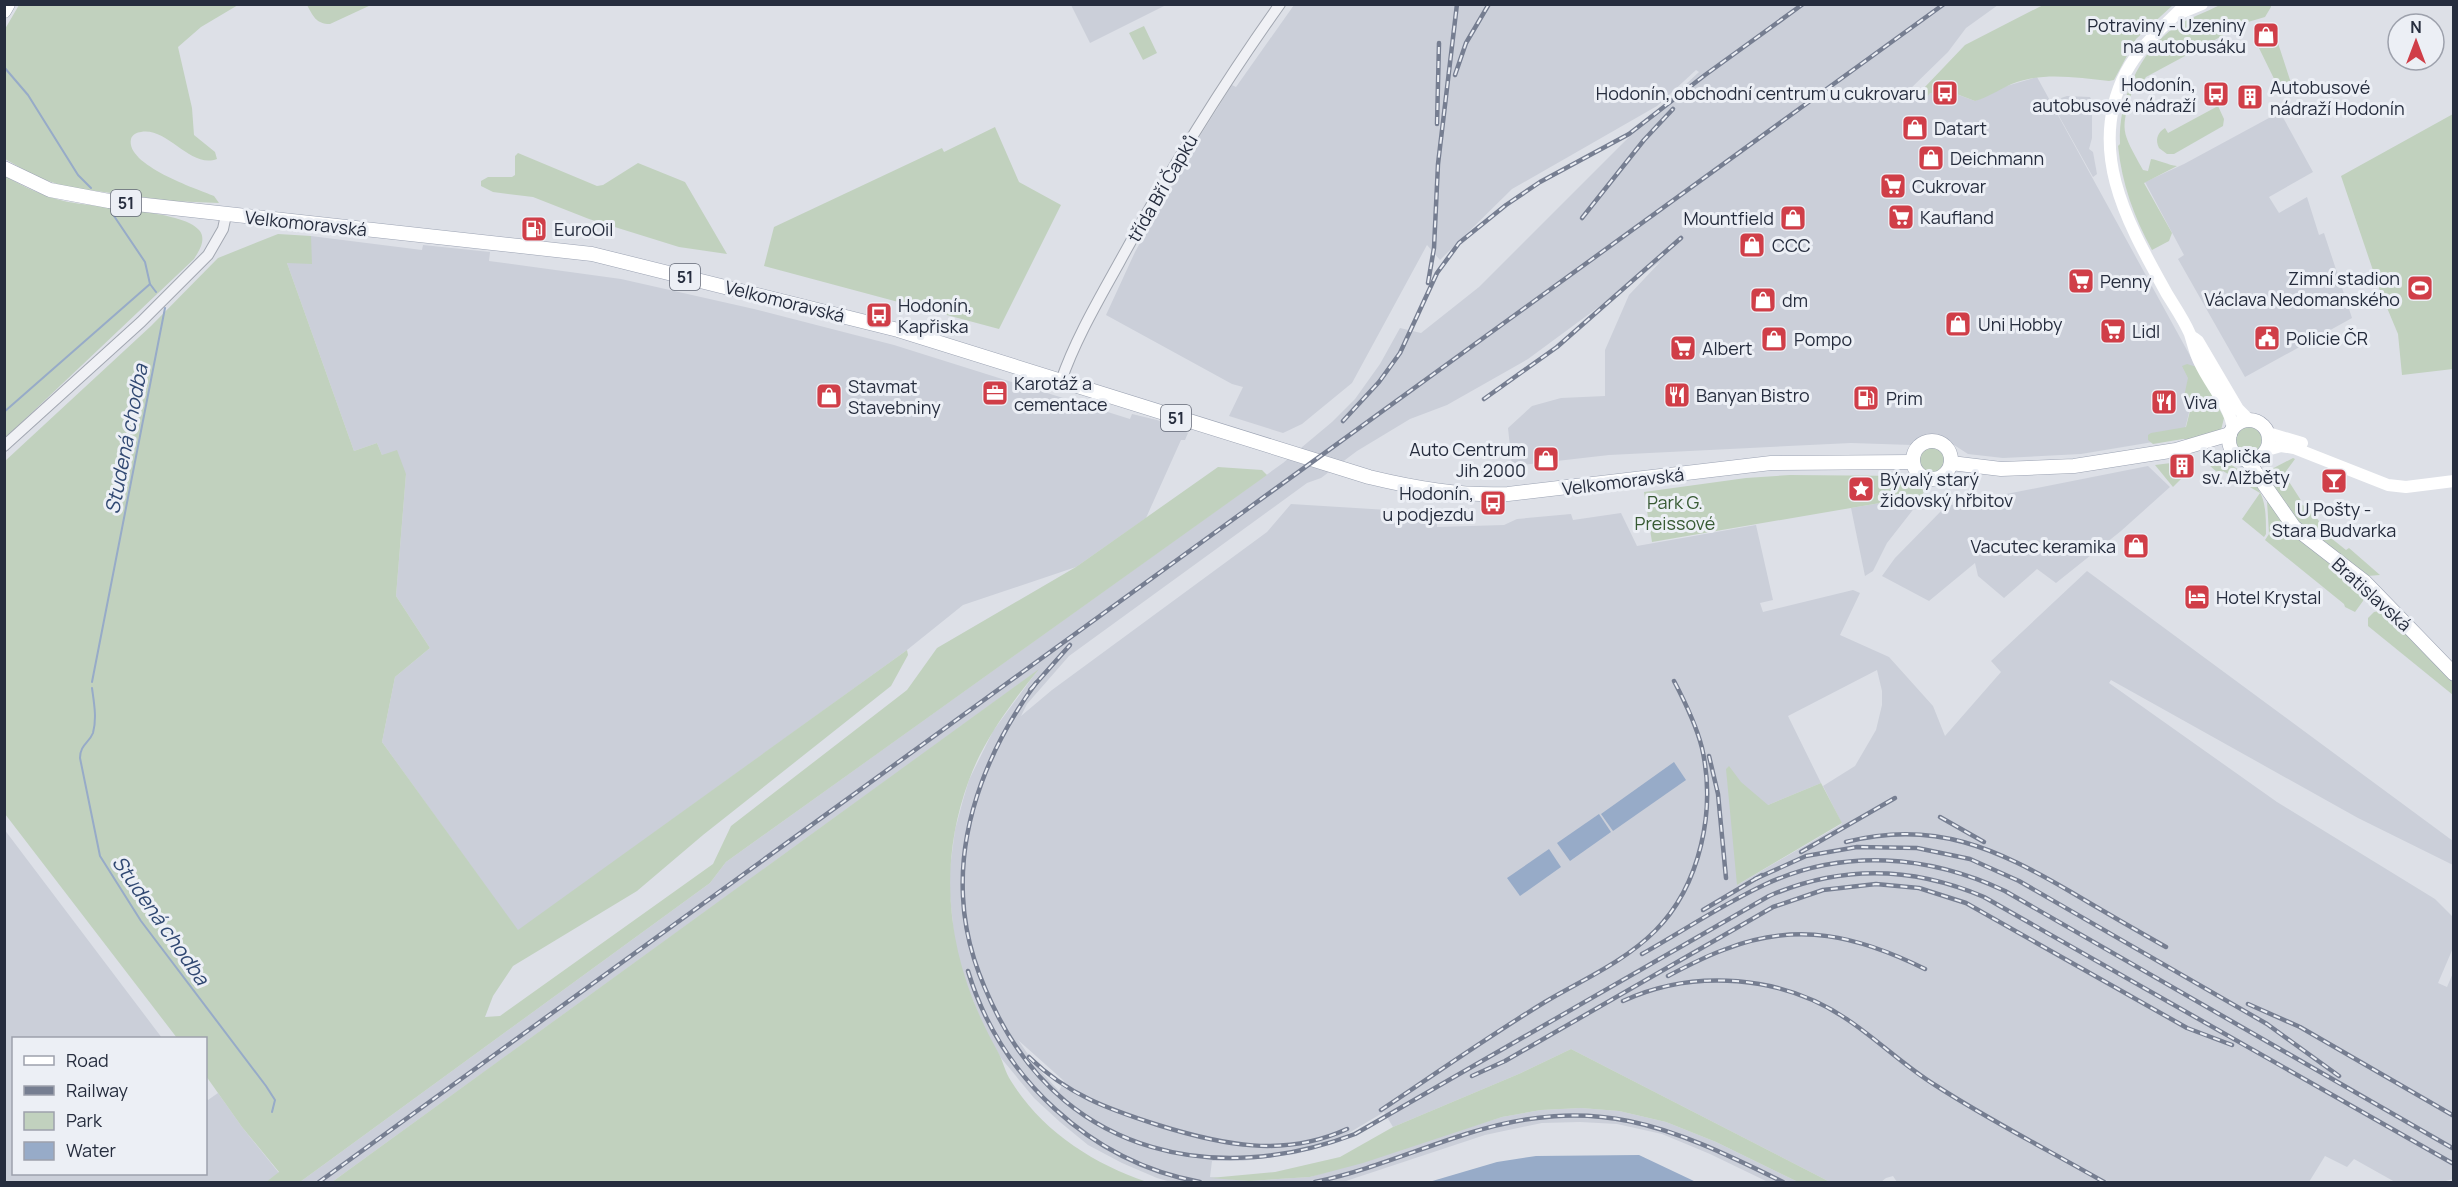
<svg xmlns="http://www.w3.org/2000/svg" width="2458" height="1187" font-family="Manrope,sans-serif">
<rect width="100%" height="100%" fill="#dde0e7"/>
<g fill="#cbcfd9" fill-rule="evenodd">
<path d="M 1071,5 L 1166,5 L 1090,43 Z"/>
<path d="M 1294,5 L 1998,5 L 1966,28 L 1948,52 L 1906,93 L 1927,97 L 1929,93 L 1945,90 L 1975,101 L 2003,87 L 2037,77 L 2199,372 L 2183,437 L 2081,454 L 2003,458 L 1968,454 L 1937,434 L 1912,445 L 1851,443 L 1609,455 L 1512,466 L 1508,428 L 1532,406 L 1561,398 L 1605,396 L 1605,350 L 1629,295 L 1661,261 L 1528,359 L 1447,405 L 1410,419 L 1357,451 L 1321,478 L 1307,483 L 1069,656 L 1027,704 L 1021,716 L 1052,690 L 1267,532 L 1291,504 L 1436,513 L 1437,527 L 1504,525 L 1517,519 L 1571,514 L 1573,520 L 1621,513 L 1637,546 L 1756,525 L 1773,600 L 1760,603 L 1763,612 L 1853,590 L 1860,593 L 1840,635 L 1889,657 L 1933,706 L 1945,736 L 2001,672 L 1991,661 L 2087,571 L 2453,841 L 2453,865 L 2358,818 L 2111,680 L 2109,683 L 2277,802 L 2435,899 L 2453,917 L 2453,948 L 2438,983 L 2447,987 L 2453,973 L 2453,1179 L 2442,1182 L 2395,1182 L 2354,1159 L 2347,1167 L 2325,1156 L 2309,1182 L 1897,1182 L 1893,1176 L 1886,1178 L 1881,1182 L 1830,1182 L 1571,1049 L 1521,1073 L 1393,1127 L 1384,1112 L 1332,1143 L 1296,1154 L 1243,1161 L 1212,1161 L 1210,1177 L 1249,1181 L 1310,1177 L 1502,1117 L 1541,1110 L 1581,1108 L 1619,1111 L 1666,1122 L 1716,1142 L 1798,1182 L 1768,1182 L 1710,1154 L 1662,1134 L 1617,1124 L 1580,1122 L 1542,1123 L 1485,1135 L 1343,1182 L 1171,1182 L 1157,1178 L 1122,1163 L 1088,1145 L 1060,1122 L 1034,1098 L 1001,1058 L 986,1032 L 963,976 L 955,945 L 950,896 L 950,868 L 955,830 L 963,800 L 969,780 L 993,731 L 1037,671 L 332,1182 L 300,1182 L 710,883 L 726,862 L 1283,463 L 1332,422 L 1355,399 L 1380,364 L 1400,328 L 1421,333 L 1479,287 L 1624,142 L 1699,72 L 1696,70 L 1657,106 L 1512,189 L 1440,260 L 1427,245 L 1352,383 L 1302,424 L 1283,433 L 1229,416 L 1243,387 L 1232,384 L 1106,315 L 1135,252 L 1198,139 L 1232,85 L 1236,87 ZM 1877,670 L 1882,691 L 1882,705 L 1876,730 L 1855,766 L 1823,786 L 1842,824 L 1737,885 L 1768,805 L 1821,783 L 1788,716 ZM 1018,1040 L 1064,1081 L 1059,1091 L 1037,1067 Z"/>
<path d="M 2067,96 L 2090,97 L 2092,101 L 2092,138 L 2089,149 L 2093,152 L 2097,174 L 2093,177 L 2054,107 L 2063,103 L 2061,98 Z"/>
<path d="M 2280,112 L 2313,172 L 2269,197 L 2279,213 L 2307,197 L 2319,235 L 2324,233 L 2352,318 L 2245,377 L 2178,259 L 2184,255 L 2145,182 L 2184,164 Z"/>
<path d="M 311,236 L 422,250 L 423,245 L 490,252 L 489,261 L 621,279 L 754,309 L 894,345 L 1130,419 L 1132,414 L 1157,420 L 1188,433 L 1185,440 L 1181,440 L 1146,518 L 1076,567 L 963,605 L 907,650 L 518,931 L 382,742 L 395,677 L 430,648 L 396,596 L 406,474 L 382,455 L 377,443 L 354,451 L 287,263 L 311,263 Z"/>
<path d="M 2148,466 L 2170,487 L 2121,531 L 2056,583 L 2037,569 L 2004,598 L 1978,576 L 1975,563 L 1929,601 L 1882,576 L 1895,558 L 1946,506 Z"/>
<path d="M 1921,496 L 1919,502 L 1887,543 L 1873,571 L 1865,576 L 1851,508 Z"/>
<path d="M 4,829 L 162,1038 L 14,1038 L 14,1174 L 206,1174 L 206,1097 L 208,1100 L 218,1093 L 242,1127 L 279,1173 L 266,1182 L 5,1182 Z"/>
</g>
<g fill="#c1d1be">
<path d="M 19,5 L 238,5 L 201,27 L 178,47 L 192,108 L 194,135 L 215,152 L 217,159 C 190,169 168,127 141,132 C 137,132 132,135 131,139 C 125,165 197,189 214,196 L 219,203 L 171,201 L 66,187 L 37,177 L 5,159 L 5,29 Z"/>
<path d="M 307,5 L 371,5 L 330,24 C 316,24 313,16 307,5 Z"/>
<path d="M 2043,5 L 2173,5 L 2136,39 L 2114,80 L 2109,81 C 2079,78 2047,72 2017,82 C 2002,87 1990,97 1975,101 L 1946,90 L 1945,92 L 1930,93 L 1927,97 L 1923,93 L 1923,89 L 1965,45 Z"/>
<path d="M 2220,5 L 2271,5 L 2271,7 L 2265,17 L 2248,22 L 2146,77 L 2142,83 L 2133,88 C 2120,132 2121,130 2143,170 L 2148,171 L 2151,159 C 2159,160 2168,165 2177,166 L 2144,183 L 2172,233 L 2169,241 L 2152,250 C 2134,217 2122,184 2118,146 L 2120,144 C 2118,100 2139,52 2175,27 C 2189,18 2206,12 2220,5 Z"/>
<path d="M 1144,26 L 1157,53 L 1143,60 L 1129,33 Z"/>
<path d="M 2267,32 L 2272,33 L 2277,40 L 2291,83 L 2288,90 L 2280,91 L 2258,46 L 2260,36 L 2263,34 L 2265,39 L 2269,37 Z"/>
<path d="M 2218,106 L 2224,119 L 2223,126 L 2174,154 L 2167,154 L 2159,148 C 2155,140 2157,133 2165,128 L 2168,133 Z"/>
<path d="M 2453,114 L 2453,369 L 2402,375 L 2398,334 L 2380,291 L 2341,176 Z"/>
<path d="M 995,127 L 1019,182 L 1061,205 L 999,329 L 764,266 L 774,227 L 942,148 L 944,152 Z"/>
<path d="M 518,153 L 597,186 L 603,185 L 638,163 L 685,182 L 727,254 L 679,247 L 589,219 L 533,197 L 493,192 L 481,186 L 481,181 L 488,177 L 512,177 L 515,175 L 515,156 Z"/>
<path d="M 5,176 C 24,187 43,196 64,201 C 93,208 183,210 199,230 C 207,239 199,251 194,259 L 5,438 Z"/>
<path d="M 278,234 L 311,236 L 312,264 L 287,263 L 354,451 L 377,443 L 382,455 L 397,450 L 406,474 L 396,596 L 430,648 L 395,677 L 382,742 L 518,930 L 907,650 L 908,655 L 891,686 L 703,835 L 637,891 L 513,966 L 493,996 L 485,1017 L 500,1016 L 713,864 L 731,826 L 907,690 L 937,648 L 1076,567 L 1218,467 L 1262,470 L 1267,475 L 726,862 L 710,883 L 300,1182 L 266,1182 L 279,1172 L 242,1127 L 206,1076 L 206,1038 L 177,1038 L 5,814 L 4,462 L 151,326 L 218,258 Z"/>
<path d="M 2187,364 L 2197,367 L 2224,418 L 2221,430 L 2205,439 L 2183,439 L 2153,444 L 2148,440 L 2148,435 L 2151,433 L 2186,427 L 2192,403 L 2183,401 L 2188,378 L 2182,366 Z"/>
<circle cx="2249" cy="440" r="14"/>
<circle cx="1931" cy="460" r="14"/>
<path d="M 2215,456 C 2223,458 2230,464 2236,468 C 2265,487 2266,502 2266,534 L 2264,537 L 2242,519 L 2260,493 L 2223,471 L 2219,474 L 2208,464 Z"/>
<path d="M 2293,458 L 2295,459 L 2284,474 L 2302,502 L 2301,504 L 2311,510 L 2331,538 L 2346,550 L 2349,548 L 2380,575 L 2367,576 C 2326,547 2282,522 2268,471 Z"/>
<path d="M 2187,461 L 2191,465 L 2189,471 L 2173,487 L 2155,465 Z"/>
<path d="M 1790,475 L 1910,476 L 1919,483 L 1924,492 L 1921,496 L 1652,542 L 1644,492 L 1746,478 Z"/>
<path d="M 2267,500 L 2298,537 L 2364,593 L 2363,601 L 2355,612 L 2345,607 L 2344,604 L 2265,540 L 2269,534 Z"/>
<path d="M 2379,611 L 2385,612 L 2453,680 L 2453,695 L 2368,626 L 2368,618 L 2374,612 Z"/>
<path d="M 1039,669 C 1011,703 984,739 969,780 C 934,874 950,967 998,1052 C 1003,1061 1005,1072 1011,1081 C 1042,1131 1092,1163 1147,1182 L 332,1182 Z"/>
<path d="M 1729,766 L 1741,782 L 1768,805 L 1821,783 L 1842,823 L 1737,885 L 1726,769 Z"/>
<path d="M 1571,1049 L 1830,1182 L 1798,1182 L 1716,1142 L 1666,1122 L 1619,1111 L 1581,1108 L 1541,1110 L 1502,1117 L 1363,1163 L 1310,1177 L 1249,1181 L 1210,1178 L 1275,1172 L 1340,1157 L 1393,1127 L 1521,1073 Z"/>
</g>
<g fill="#97abc8">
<path d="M 1674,762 L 1686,780 L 1613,831 L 1601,814 Z"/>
<path d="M 1599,814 L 1611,832 L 1570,861 L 1557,843 Z"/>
<path d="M 1549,849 L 1561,867 L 1520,896 L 1507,878 Z"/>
<path d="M 1639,1155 L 1696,1182 L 1429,1182 L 1497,1162 L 1536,1156 Z"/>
</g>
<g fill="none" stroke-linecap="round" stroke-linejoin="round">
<g stroke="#97abc8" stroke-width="2">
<path d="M 4,67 L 28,95 L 78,175 L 91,188"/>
<path d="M 112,213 L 145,262 L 150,284 L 156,292"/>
<path d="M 4,412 L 150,284"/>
<path d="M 92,682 L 165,308"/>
<path d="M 92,688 C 94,703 97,718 93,733 C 89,743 80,745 80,758 L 100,856 L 141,921 L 266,1086 L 275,1100 L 272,1112"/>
</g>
<defs>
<g id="tertiary">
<path d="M 1061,381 C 1075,340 1098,301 1119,263 C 1168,173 1221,87 1280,4"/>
<path d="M 4,446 L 141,322 L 208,255 L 223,229 L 226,215"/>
</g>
<g id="primary">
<path d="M 4,11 L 8,4"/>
<path d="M 4,168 L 50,190 L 109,201 L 592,254 L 898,330 L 1369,477 C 1415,488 1460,496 1508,494 L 1771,463 L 1912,462"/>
<circle cx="2249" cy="440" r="20"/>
<circle cx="1932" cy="460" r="19"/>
<path d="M 2247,460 L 2294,527 L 2365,582 L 2454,674"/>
<path d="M 1951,463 L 2001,469 L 2074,466 L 2176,450 L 2230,434"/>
</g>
</defs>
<use href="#tertiary" stroke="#a2a7b1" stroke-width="12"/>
<use href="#primary" stroke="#9ca3b3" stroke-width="15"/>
<use href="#tertiary" stroke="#f0f1f5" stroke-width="10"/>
<g stroke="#fff" stroke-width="12">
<path d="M 2186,4 C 2164,27 2141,44 2126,72 C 2085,152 2129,225 2167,294 C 2175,307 2184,320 2190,334 C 2193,343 2195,354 2200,363 C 2210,385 2229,404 2233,428"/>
<path d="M 2178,14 L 2202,4"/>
<path d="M 2194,338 L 2198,341 L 2238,409 L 2249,420"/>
<path d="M 2268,433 L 2302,443"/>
<path d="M 2267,450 L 2281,446 L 2294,448 L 2388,485 L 2406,487 L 2454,481"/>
</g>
<use href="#primary" stroke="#fff" stroke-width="14"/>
<defs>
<g id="rail">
<path d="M 1455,75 L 1466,43 L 1489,4"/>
<path d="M 1437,124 L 1439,43"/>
<path d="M 1582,218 L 1644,140 L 1673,109"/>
<path d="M 1428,283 L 1434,248 L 1438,164 L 1457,4"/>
<path d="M 1484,399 L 1557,347 L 1681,238"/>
<path d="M 1343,421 L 1379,382 L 1400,353 L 1437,273 L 1459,243 L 1506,205 L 1540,182 L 1629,134 L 1705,75 L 1803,4"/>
<path d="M 1036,683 C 991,744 959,820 963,897 C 965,941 979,979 999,1018 C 1070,1154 1216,1187 1355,1134 L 1769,896 C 1840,865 1912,866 1984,897 L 2452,1163"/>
<path d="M 1030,690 L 1070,645"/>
<path d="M 1709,756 L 1718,794 L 1726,878"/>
<path d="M 1940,817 L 1984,842"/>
<path d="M 1846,842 C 1935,819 1997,849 2071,892 C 2103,911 2134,929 2166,947"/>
<path d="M 1801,852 L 1895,798"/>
<path d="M 1755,879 L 1806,856 L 1857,847 L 1917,848 L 1970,859 L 2019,881 L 2267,1024 L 2339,1076"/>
<path d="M 1703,910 L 1762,875"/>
<path d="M 1642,954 C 1683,931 1723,904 1766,884 C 1844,848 1929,855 2005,891 L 2454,1149"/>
<path d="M 968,971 C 1000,1077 1090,1162 1200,1182"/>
<path d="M 1668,976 C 1687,966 1706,956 1726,949 C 1798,921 1858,936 1925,969"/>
<path d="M 1623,1001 C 1694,968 1783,975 1848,1020 C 1878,1040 1904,1066 1935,1085 C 1989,1120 2048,1150 2104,1182"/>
<path d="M 2248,1004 L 2300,1027 L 2454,1116"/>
<path d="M 1029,1057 C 1068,1095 1108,1109 1158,1125 C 1222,1145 1284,1158 1347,1129"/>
<path d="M 1472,1076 L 1505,1061 L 1773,907 L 1823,890 L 1876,884 L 1919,888 L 1966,903 L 2187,1028 L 2232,1045"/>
<path d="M 1381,1110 C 1435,1074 1489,1036 1545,1002 C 1582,980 1624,962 1655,931 C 1701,885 1716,809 1702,748 C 1696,724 1685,702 1674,681"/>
<path d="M 319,1182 L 1944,4"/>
<path d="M 1315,1182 C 1367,1171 1416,1150 1466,1134 C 1596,1093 1667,1125 1783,1182"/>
</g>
</defs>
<use href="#rail" stroke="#767e91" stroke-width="4.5"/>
<use href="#rail" stroke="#eceff5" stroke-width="2" stroke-dasharray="7" stroke-linecap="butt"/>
</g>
<defs>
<symbol id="shop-square" viewBox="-11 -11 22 22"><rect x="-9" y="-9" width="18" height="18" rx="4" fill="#d03e48" stroke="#eceff5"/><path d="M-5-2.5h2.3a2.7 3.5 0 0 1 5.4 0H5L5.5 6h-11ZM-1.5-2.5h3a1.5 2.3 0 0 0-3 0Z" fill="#fff"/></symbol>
<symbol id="bus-square" viewBox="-11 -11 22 22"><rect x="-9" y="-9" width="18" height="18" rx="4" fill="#d03e48" stroke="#eceff5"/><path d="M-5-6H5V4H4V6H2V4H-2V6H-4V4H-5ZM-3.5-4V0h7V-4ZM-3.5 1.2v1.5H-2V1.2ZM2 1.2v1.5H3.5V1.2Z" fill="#fff"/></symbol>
<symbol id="building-square" viewBox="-11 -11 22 22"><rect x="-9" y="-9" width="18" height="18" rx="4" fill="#d03e48" stroke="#eceff5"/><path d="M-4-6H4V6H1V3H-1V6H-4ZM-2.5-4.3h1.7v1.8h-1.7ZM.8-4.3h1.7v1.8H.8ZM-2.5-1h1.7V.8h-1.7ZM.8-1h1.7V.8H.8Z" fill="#fff"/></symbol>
<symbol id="supermarket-square" viewBox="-11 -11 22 22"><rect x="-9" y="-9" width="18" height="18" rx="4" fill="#d03e48" stroke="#eceff5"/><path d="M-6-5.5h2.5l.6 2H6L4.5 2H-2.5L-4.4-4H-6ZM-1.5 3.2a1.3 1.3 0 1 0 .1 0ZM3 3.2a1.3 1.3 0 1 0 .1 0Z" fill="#fff"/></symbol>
<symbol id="fuel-square" viewBox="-11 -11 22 22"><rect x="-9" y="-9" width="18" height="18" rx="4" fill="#d03e48" stroke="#eceff5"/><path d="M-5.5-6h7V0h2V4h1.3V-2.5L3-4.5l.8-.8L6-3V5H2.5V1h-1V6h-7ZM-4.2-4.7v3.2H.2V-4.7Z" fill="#fff"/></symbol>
<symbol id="stadium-square" viewBox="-11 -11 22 22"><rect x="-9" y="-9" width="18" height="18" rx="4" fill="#d03e48" stroke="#eceff5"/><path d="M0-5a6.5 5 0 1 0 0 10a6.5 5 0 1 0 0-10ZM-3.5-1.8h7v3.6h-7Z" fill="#fff"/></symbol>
<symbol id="civic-square" viewBox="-11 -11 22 22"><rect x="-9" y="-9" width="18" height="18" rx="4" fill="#d03e48" stroke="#eceff5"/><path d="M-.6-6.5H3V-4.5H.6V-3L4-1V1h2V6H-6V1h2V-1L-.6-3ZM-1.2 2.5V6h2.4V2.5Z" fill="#fff"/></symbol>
<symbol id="office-square" viewBox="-11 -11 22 22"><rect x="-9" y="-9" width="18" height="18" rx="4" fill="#d03e48" stroke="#eceff5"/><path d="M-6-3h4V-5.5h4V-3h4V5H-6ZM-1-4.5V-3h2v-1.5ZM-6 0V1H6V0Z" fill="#fff"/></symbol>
<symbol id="restaurant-square" viewBox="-11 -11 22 22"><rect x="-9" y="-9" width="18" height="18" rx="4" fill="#d03e48" stroke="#eceff5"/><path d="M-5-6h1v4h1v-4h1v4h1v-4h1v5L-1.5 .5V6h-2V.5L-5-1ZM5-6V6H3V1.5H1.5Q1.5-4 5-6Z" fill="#fff"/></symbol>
<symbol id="bar-square" viewBox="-11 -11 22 22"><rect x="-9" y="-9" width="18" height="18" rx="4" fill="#d03e48" stroke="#eceff5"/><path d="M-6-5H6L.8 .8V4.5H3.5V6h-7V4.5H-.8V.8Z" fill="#fff"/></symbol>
<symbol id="sight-square" viewBox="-11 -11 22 22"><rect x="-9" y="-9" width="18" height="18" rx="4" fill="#d03e48" stroke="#eceff5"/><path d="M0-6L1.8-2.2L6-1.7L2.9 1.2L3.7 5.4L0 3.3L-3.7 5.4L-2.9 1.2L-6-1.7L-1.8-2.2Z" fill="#fff"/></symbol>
<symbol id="hotel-square" viewBox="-11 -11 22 22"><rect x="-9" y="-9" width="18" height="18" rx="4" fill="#d03e48" stroke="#eceff5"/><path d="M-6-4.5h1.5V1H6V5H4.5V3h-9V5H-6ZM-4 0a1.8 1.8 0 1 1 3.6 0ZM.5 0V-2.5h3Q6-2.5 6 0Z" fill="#fff"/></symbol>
</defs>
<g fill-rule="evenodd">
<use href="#shop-square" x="2251" y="20" width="30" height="30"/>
<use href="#bus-square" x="1930" y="78" width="30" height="30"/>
<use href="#bus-square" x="2201" y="79" width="30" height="30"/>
<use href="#building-square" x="2235" y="82" width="30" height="30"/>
<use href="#shop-square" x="1900" y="113" width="30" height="30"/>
<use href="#shop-square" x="1916" y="143" width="30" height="30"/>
<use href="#supermarket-square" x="1878" y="171" width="30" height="30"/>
<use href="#supermarket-square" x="1886" y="202" width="30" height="30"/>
<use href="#shop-square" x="1778" y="203" width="30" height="30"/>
<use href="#fuel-square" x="519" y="214" width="30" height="30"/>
<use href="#shop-square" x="1737" y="230" width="30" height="30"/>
<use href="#supermarket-square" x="2066" y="266" width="30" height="30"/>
<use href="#stadium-square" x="2405" y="273" width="30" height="30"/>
<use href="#shop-square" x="1748" y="285" width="30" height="30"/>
<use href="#bus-square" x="864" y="300" width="30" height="30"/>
<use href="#shop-square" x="1943" y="309" width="30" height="30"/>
<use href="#supermarket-square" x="2098" y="316" width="30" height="30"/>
<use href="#civic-square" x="2252" y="323" width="30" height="30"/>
<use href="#shop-square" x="1759" y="324" width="30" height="30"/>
<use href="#supermarket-square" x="1668" y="333" width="30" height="30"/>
<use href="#office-square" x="980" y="378" width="30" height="30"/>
<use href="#restaurant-square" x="1662" y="380" width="30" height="30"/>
<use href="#shop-square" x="814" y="381" width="30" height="30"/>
<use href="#fuel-square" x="1851" y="383" width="30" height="30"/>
<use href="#restaurant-square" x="2149" y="387" width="30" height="30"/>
<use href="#shop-square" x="1531" y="444" width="30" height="30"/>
<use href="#building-square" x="2167" y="451" width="30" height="30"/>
<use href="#bar-square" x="2319" y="466" width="30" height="30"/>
<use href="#sight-square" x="1846" y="474" width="30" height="30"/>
<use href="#bus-square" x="1478" y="488" width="30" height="30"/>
<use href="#shop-square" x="2121" y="531" width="30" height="30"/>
<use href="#hotel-square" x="2182" y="582" width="30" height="30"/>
</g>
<g text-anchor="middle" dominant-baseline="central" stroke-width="6" stroke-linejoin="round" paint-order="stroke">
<g fill="#eceff5" stroke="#616775" stroke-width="1.5">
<rect x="111" y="190" width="30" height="26" rx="4.5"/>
<rect x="670" y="264" width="30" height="26" rx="4.5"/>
<rect x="1161" y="405" width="30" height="26" rx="4.5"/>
</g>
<g font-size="16" font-weight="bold" fill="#262d3e">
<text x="126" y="203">51</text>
<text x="685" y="277">51</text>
<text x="1176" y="418">51</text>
</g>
<g font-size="18" fill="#262d3e" stroke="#eceff5" text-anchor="start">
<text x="2246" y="25" text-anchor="end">Potraviny - Uzeniny<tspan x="2246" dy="21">na autobusáku</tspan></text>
<text x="2196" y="84" text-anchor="end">Hodonín,<tspan x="2196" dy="21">autobusové nádraží</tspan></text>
<text x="2270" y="87">Autobusové<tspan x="2270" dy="21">nádraží Hodonín</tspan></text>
<text x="1926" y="93" text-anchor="end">Hodonín, obchodní centrum u cukrovaru</text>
<text x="1934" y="128">Datart</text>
<text x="1950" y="158">Deichmann</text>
<text x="1912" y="186">Cukrovar</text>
<text x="1920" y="217">Kaufland</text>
<text x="1774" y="218" text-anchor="end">Mountfield</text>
<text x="554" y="229">EuroOil</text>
<text x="1772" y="245">CCC</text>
<text x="2400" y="278" text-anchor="end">Zimní stadion<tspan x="2400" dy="21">Václava Nedomanského</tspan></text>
<text x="2100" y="281">Penny</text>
<text x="1782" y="300">dm</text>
<text x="898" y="305">Hodonín,<tspan x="898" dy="21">Kapřiska</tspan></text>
<text x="1978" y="324">Uni Hobby</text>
<text x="2132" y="331">Lidl</text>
<text x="2286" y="338">Policie ČR</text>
<text x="1794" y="339">Pompo</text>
<text x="1702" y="348">Albert</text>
<text x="1014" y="383">Karotáž a<tspan x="1014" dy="21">cementace</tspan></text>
<text x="848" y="386">Stavmat<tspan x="848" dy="21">Stavebniny</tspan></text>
<text x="1696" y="395">Banyan Bistro</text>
<text x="1886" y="398">Prim</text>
<text x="2184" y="402">Viva</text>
<text x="1526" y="449" text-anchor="end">Auto Centrum<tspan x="1526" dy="21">Jih 2000</tspan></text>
<text x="2202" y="456">Kaplička<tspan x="2202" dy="21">sv. Alžběty</tspan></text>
<text x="1880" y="479">Bývalý starý<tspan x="1880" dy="21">židovský hřbitov</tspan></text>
<text x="1474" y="493" text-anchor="end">Hodonín,<tspan x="1474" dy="21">u podjezdu</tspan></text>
<text x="2334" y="509" text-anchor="middle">U Pošty -<tspan x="2334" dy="21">Stara Budvarka</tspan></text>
<text x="2116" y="546" text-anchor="end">Vacutec keramika</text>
<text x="2216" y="597">Hotel Krystal</text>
</g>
<g font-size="18" fill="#262d3e" stroke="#eceff5">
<text transform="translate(1162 188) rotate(-60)">třída Bří Čapků</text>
<text transform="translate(306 223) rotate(6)">Velkomoravská</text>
<text transform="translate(785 301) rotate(14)">Velkomoravská</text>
<text transform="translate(1623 481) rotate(-7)">Velkomoravská</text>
<text transform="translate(2372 594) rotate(42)">Bratislavská</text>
</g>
<g font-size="18" fill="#375a33" stroke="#eceff5">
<text x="1675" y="502">Park G.<tspan x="1675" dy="21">Preissové</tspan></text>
</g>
<g font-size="20" font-style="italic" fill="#304872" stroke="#eceff5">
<text transform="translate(126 439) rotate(-79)">Studená chodba</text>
<text transform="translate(161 920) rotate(55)">Studená chodba</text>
</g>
</g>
<rect width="2458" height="1187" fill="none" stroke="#262d3e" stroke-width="12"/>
<rect x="12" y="1037" width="195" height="138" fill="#eceff5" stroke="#9da1ac" stroke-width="1.5"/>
<rect x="24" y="1056" width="30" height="9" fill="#ffffff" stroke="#9da1ac" stroke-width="1.5"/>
<text x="66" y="1067" font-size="18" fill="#262d3e">Road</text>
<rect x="24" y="1086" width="30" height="9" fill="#767e91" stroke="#9da1ac" stroke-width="1.5"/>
<text x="66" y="1097" font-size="18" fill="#262d3e">Railway</text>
<rect x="24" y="1112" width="30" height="18" fill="#c1d1be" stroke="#9da1ac" stroke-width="1.5"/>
<text x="66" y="1127" font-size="18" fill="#262d3e">Park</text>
<rect x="24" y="1142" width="30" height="18" fill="#97abc8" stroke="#9da1ac" stroke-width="1.5"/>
<text x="66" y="1157" font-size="18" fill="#262d3e">Water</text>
<g transform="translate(2416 42)"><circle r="28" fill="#eceff5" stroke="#9da1ac" stroke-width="1.5"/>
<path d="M0-4.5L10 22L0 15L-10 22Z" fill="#d03e48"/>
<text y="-9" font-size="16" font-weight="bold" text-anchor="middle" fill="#262d3e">N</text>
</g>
</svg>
